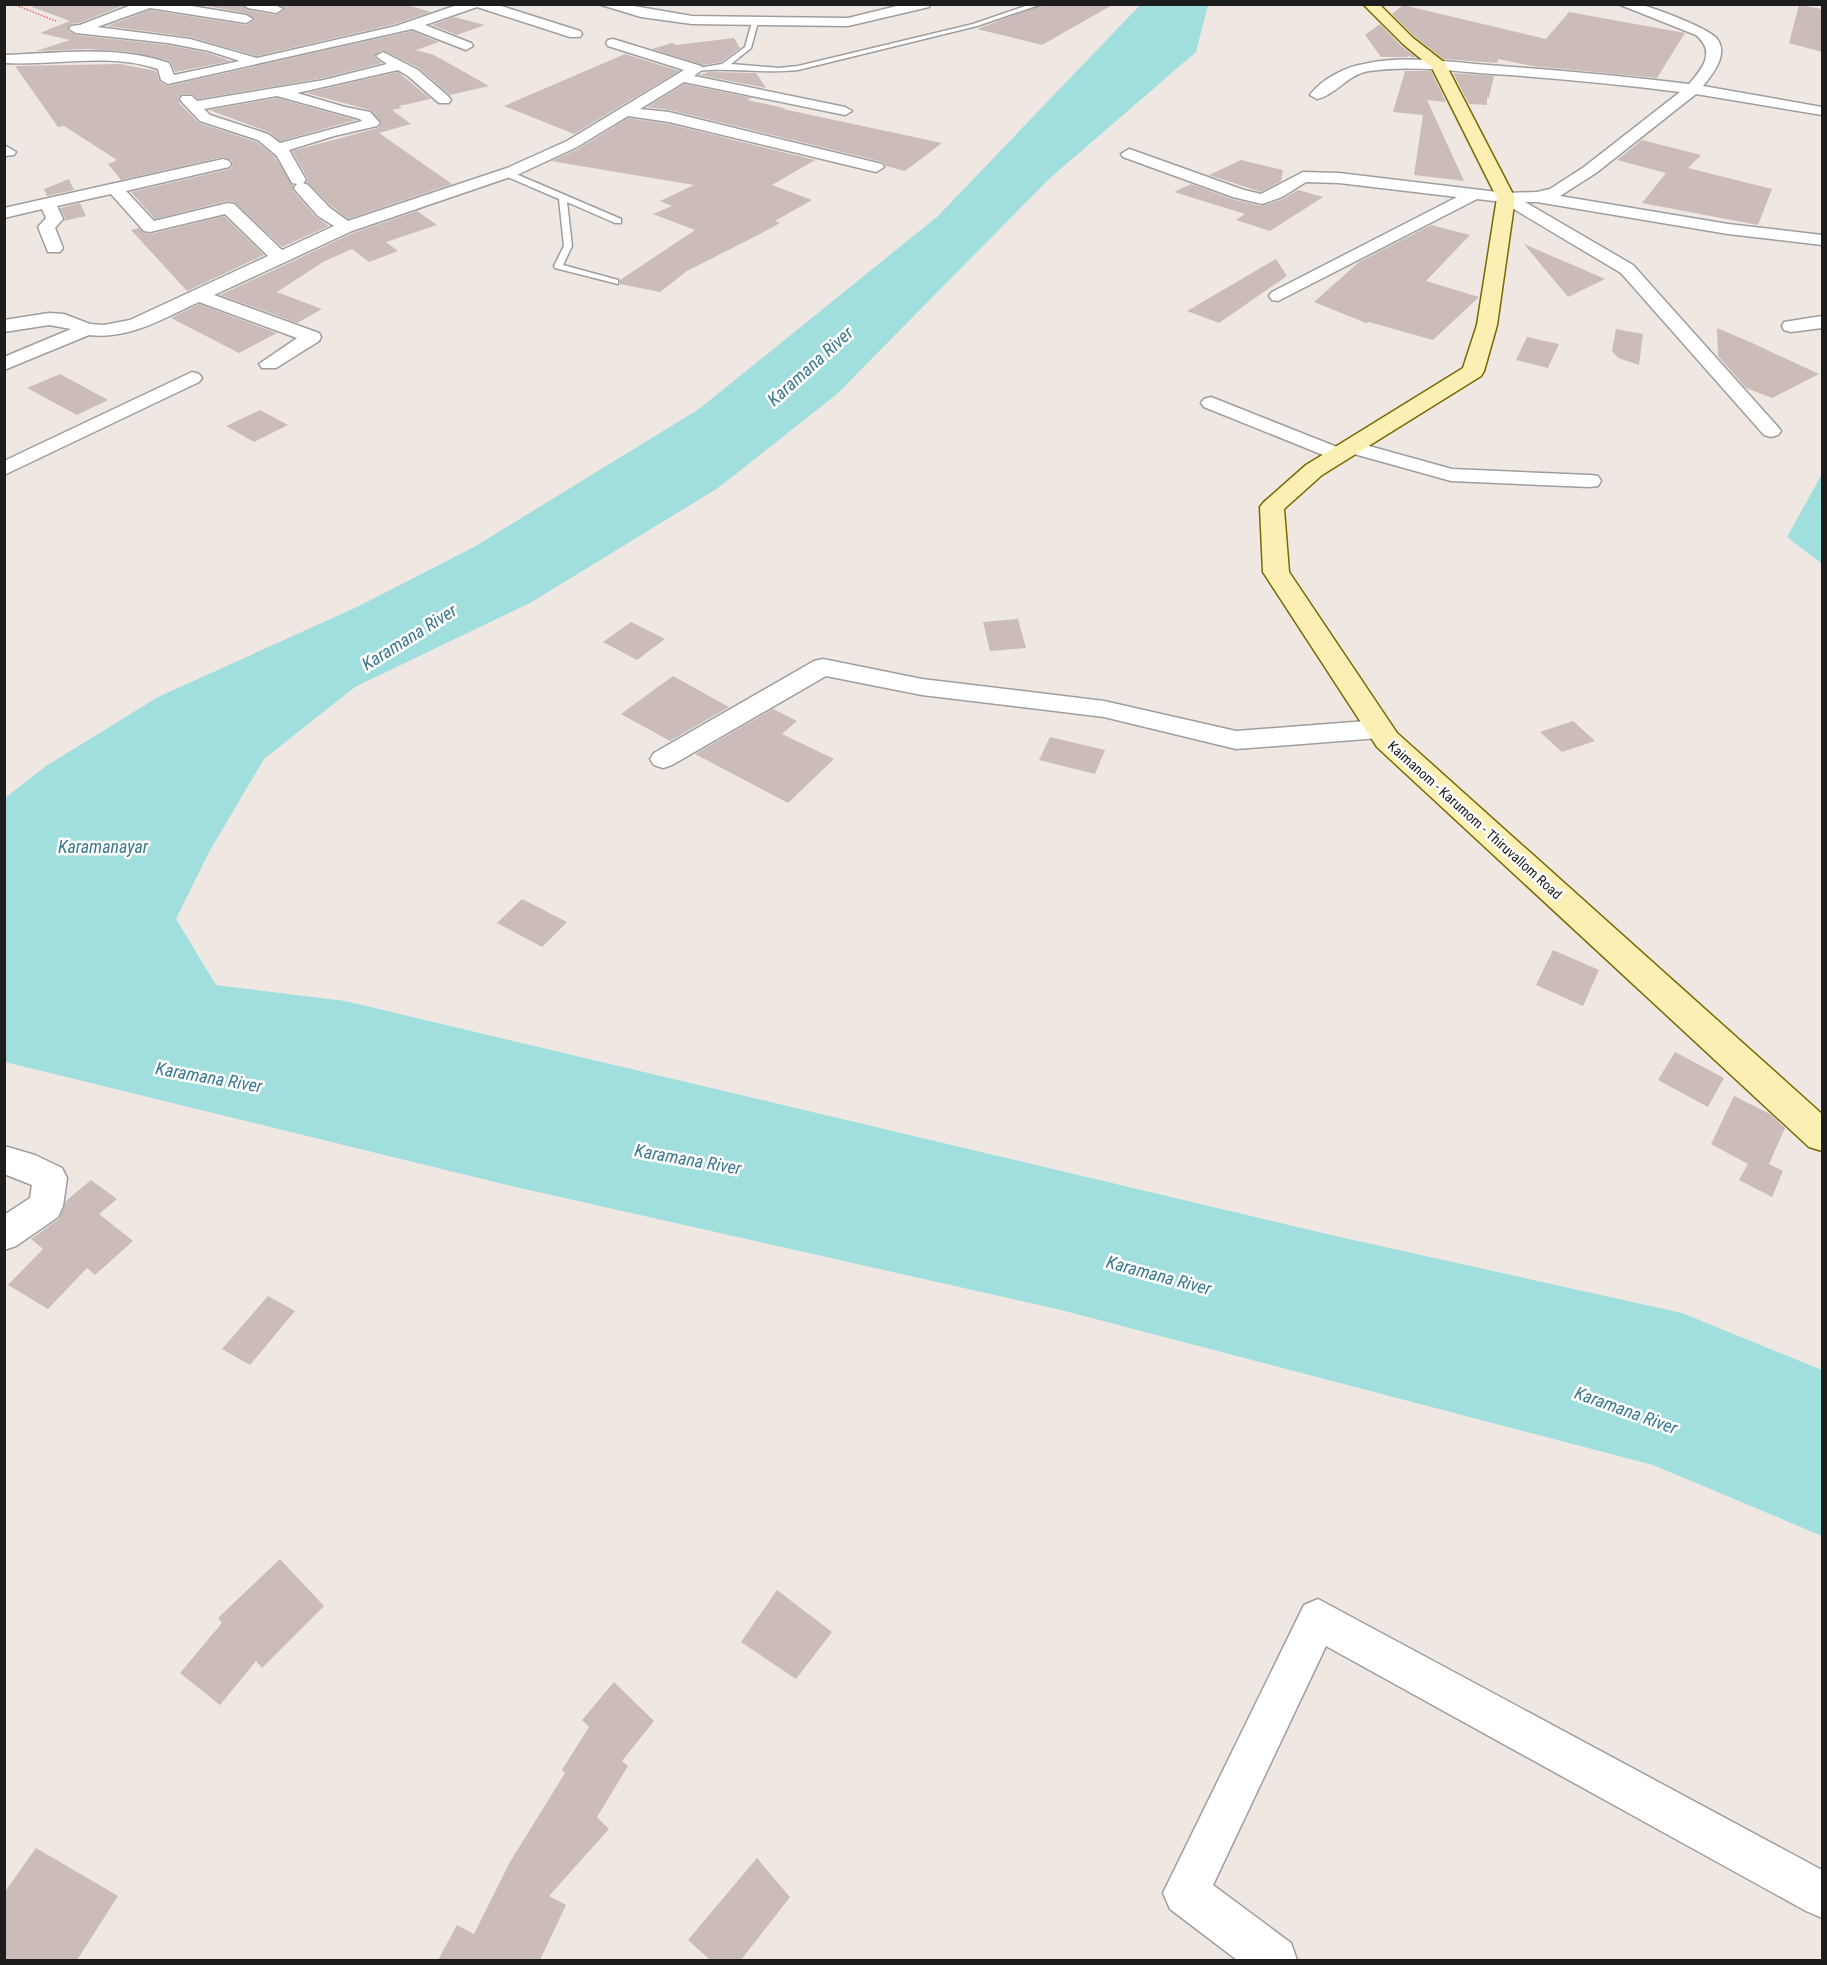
<svg xmlns="http://www.w3.org/2000/svg" width="1827" height="1965" font-family="'Roboto Condensed',sans-serif">
<rect width="100%" height="100%" fill="#efe8e2"/>
<g fill="#a1dfde">
<path d="M 1141,4 L 1208,5 L 1196,52 L 1049,179 L 837,394 L 718,488 L 530,603 L 355,687 L 264,759 L 209,852 L 176,919 L 216,985 L 345,1001 L 1331,1235 L 1682,1313 L 1822,1370 L 1822,1536 L 1653,1465 L 1061,1310 L 507,1185 L 5,1062 L 5,798 L 46,766 L 158,697 L 359,606 L 474,547 L 699,409 L 938,216 Z"/>
<path d="M 1822,474 L 1822,564 L 1787,537 Z"/>
</g>
<g fill="#cbbcb9">
<path d="M 33,4 L 127,4 L 79,23 L 71,24 L 67,30 L 76,35 L 168,45 L 208,53 L 231,61 L 175,72 L 170,61 L 130,52 L 88,49 L 36,51 L 70,40 L 40,33 L 70,21 L 32,7 Z"/>
<path d="M 196,4 L 240,4 L 248,10 L 276,15 L 285,10 L 279,4 L 404,4 L 431,12 L 395,24 L 257,56 L 190,37 L 107,26 L 150,10 L 246,25 L 255,20 L 246,13 Z"/>
<path d="M 1044,4 L 1114,4 L 1042,45 L 977,29 Z"/>
<path d="M 1403,5 L 1546,39 L 1569,12 L 1685,33 L 1657,78 L 1532,66 L 1498,59 L 1497,63 L 1443,59 L 1414,36 L 1392,14 Z"/>
<path d="M 1799,5 L 1822,9 L 1822,52 L 1789,43 Z"/>
<path d="M 454,17 L 485,25 L 457,35 L 432,25 Z"/>
<path d="M 1380,24 L 1401,46 L 1416,57 L 1410,57 L 1410,55 L 1407,57 L 1381,57 L 1365,35 Z"/>
<path d="M 412,31 L 439,42 L 416,50 L 434,55 L 489,86 L 450,95 L 419,68 L 382,50 L 374,57 L 382,63 L 324,78 L 198,99 L 192,94 L 182,94 L 178,98 L 180,104 L 199,123 L 257,142 L 275,157 L 293,186 L 294,192 L 316,217 L 329,226 L 282,247 L 234,202 L 227,201 L 155,219 L 131,192 L 230,169 L 233,165 L 231,160 L 223,157 L 121,180 L 108,164 L 117,160 L 64,126 L 58,127 L 15,66 L 120,64 L 156,71 L 160,82 L 168,86 Z"/>
<path d="M 734,38 L 740,48 L 721,62 L 703,65 L 652,49 L 672,43 L 676,45 Z"/>
<path d="M 625,54 L 679,71 L 574,134 L 504,106 Z"/>
<path d="M 1405,71 L 1431,71 L 1446,102 L 1427,100 L 1464,181 L 1414,175 L 1423,115 L 1393,112 Z"/>
<path d="M 398,72 L 431,99 L 399,106 L 402,108 L 392,110 L 411,124 L 379,133 L 452,184 L 348,219 L 331,206 L 307,182 L 308,179 L 292,151 L 378,128 L 382,123 L 370,110 L 306,93 Z"/>
<path d="M 709,72 L 756,73 L 766,88 L 699,75 Z"/>
<path d="M 1453,73 L 1494,76 L 1489,98 L 1487,97 L 1487,105 L 1469,104 Z"/>
<path d="M 684,84 L 752,98 L 747,100 L 784,108 L 783,109 L 942,143 L 905,171 L 886,166 L 883,162 L 670,110 L 647,107 Z"/>
<path d="M 277,98 L 356,120 L 280,141 L 269,132 L 209,110 Z"/>
<path d="M 628,118 L 669,124 L 815,160 L 772,185 L 812,200 L 775,221 L 780,223 L 760,234 L 687,271 L 660,292 L 620,284 L 620,280 L 695,230 L 653,214 L 672,206 L 660,201 L 694,185 L 551,161 L 578,149 Z"/>
<path d="M 1642,140 L 1701,155 L 1688,168 L 1772,189 L 1758,225 L 1642,203 L 1666,173 L 1617,160 Z"/>
<path d="M 1241,160 L 1283,170 L 1281,181 L 1261,192 L 1209,175 Z"/>
<path d="M 69,179 L 74,190 L 47,196 L 44,189 Z"/>
<path d="M 1191,184 L 1232,199 L 1261,206 L 1283,199 L 1298,190 L 1323,197 L 1270,231 L 1236,220 L 1245,214 L 1174,192 Z"/>
<path d="M 80,203 L 86,216 L 64,221 L 65,218 L 60,208 Z"/>
<path d="M 417,211 L 437,225 L 386,242 L 398,251 L 369,262 L 352,249 L 323,262 L 277,292 L 322,309 L 297,323 L 220,295 L 353,233 Z"/>
<path d="M 224,216 L 264,255 L 187,291 L 131,230 L 139,228 L 144,233 L 151,234 Z"/>
<path d="M 1431,225 L 1470,235 L 1426,281 L 1479,297 L 1433,340 L 1369,322 L 1366,323 L 1314,302 L 1359,262 Z"/>
<path d="M 1524,244 L 1605,279 L 1568,297 Z"/>
<path d="M 1276,259 L 1287,276 L 1219,323 L 1187,311 Z"/>
<path d="M 199,304 L 277,333 L 239,353 L 171,318 Z"/>
<path d="M 1717,328 L 1750,342 L 1819,374 L 1772,398 L 1746,388 L 1718,356 Z"/>
<path d="M 1616,329 L 1643,334 L 1639,365 L 1618,358 L 1612,351 Z"/>
<path d="M 1527,337 L 1559,344 L 1548,368 L 1516,360 Z"/>
<path d="M 60,374 L 108,400 L 77,415 L 27,388 Z"/>
<path d="M 260,410 L 288,425 L 254,442 L 226,426 Z"/>
<path d="M 1018,619 L 1026,648 L 990,651 L 983,622 Z"/>
<path d="M 631,622 L 665,639 L 637,660 L 603,642 Z"/>
<path d="M 673,676 L 729,707 L 670,741 L 621,714 Z"/>
<path d="M 773,709 L 797,721 L 782,734 L 834,759 L 788,803 L 695,754 Z"/>
<path d="M 1573,721 L 1595,741 L 1562,752 L 1540,732 Z"/>
<path d="M 1050,737 L 1105,750 L 1095,774 L 1039,760 Z"/>
<path d="M 522,899 L 567,922 L 542,947 L 497,923 Z"/>
<path d="M 1553,950 L 1599,970 L 1583,1006 L 1536,985 Z"/>
<path d="M 1675,1052 L 1724,1078 L 1708,1107 L 1658,1080 Z"/>
<path d="M 1734,1096 L 1770,1114 L 1785,1128 L 1769,1164 L 1783,1171 L 1772,1197 L 1739,1180 L 1748,1164 L 1711,1144 Z"/>
<path d="M 91,1180 L 117,1199 L 99,1214 L 133,1241 L 95,1275 L 87,1268 L 48,1309 L 8,1285 L 43,1249 L 31,1239 L 59,1219 L 66,1201 Z"/>
<path d="M 268,1296 L 295,1311 L 250,1365 L 222,1349 Z"/>
<path d="M 280,1559 L 324,1606 L 262,1668 L 256,1661 L 220,1705 L 180,1673 L 222,1623 L 218,1618 Z"/>
<path d="M 777,1590 L 832,1632 L 796,1679 L 741,1642 Z"/>
<path d="M 614,1682 L 654,1721 L 622,1761 L 628,1766 L 597,1817 L 609,1829 L 549,1896 L 566,1905 L 540,1960 L 438,1960 L 457,1925 L 474,1934 L 510,1862 L 565,1773 L 562,1770 L 589,1727 L 582,1720 Z"/>
<path d="M 36,1848 L 118,1896 L 77,1960 L 4,1960 L 4,1893 Z"/>
<path d="M 757,1858 L 790,1897 L 741,1960 L 710,1960 L 688,1940 Z"/>
</g>
<g fill="none" stroke-linecap="round" stroke-linejoin="round">
<defs>
<g id="service">
<path d="M 1031,4 L 1042,4 L 977,26 L 798,70 C 764,74 730,67 696,71 L 692,69 L 722,64 L 745,47 L 752,22 L 755,20 L 758,22 L 751,48 L 731,64 L 779,68 L 798,66 L 973,24 Z"/>
<path d="M 503,171 L 509,171 L 621,219 L 621,223 L 615,223 L 567,202 L 572,246 L 563,265 L 618,280 L 618,284 L 555,268 L 554,266 L 564,246 L 559,199 L 503,175 Z"/>
</g>
<g id="minor">
<path d="M 134,4 L 179,4 L 246,15 L 253,19 L 246,23 L 150,8 L 97,27 L 190,39 L 257,58 L 396,26 L 460,4 L 495,4 L 580,31 L 582,34 L 580,37 L 570,37 L 477,7 L 425,25 L 471,43 L 473,46 L 466,50 L 412,29 L 168,84 L 161,80 L 158,69 C 109,52 54,66 4,63 L 6,55 C 59,53 118,45 169,63 L 174,75 L 240,61 L 209,51 L 168,43 L 76,33 L 69,29 L 71,26 L 80,25 Z"/>
<path d="M 242,4 L 273,4 L 283,9 L 276,13 L 248,8 Z"/>
<path d="M 598,4 L 622,4 L 692,16 L 848,18 L 905,4 L 930,4 L 929,7 L 848,26 L 692,24 L 641,17 Z"/>
<path d="M 1618,4 C 1624,4 1631,4 1637,4 C 1650,6 1712,29 1718,40 C 1728,56 1712,75 1703,86 L 1822,107 L 1822,115 L 1696,94 L 1596,173 L 1560,196 L 1728,224 L 1822,235 L 1822,245 L 1728,234 L 1537,202 L 1525,202 L 1633,265 L 1778,427 L 1781,431 L 1778,435 L 1771,437 L 1764,435 L 1621,273 L 1502,202 L 1477,199 L 1278,301 L 1272,300 L 1269,296 L 1272,292 L 1457,197 L 1339,183 L 1306,182 L 1282,197 L 1262,204 L 1233,197 L 1123,157 L 1121,154 L 1129,149 L 1135,151 L 1244,190 L 1261,194 L 1303,172 L 1339,173 L 1506,193 L 1537,192 L 1550,189 L 1584,167 L 1680,92 C 1618,84 1555,78 1493,74 C 1452,71 1410,65 1369,71 C 1348,74 1336,95 1317,99 L 1310,95 C 1322,79 1345,67 1364,64 C 1404,55 1448,62 1488,65 C 1555,70 1622,76 1689,84 C 1703,68 1716,52 1696,35 Z"/>
<path d="M 613,39 L 701,66 L 703,69 L 694,76 L 845,107 L 852,111 L 845,115 L 684,82 L 640,109 L 669,112 L 882,164 L 884,167 L 876,172 L 669,122 L 628,116 L 577,147 L 519,174 L 352,231 L 214,295 L 319,333 L 321,337 L 319,341 L 276,368 L 262,368 L 259,364 L 297,338 L 199,302 C 164,318 129,340 89,335 L 4,370 L 4,357 L 71,329 L 49,325 L 4,332 L 4,320 L 49,313 L 64,314 L 90,324 L 104,325 L 130,320 L 268,256 L 225,214 L 150,232 L 144,231 L 111,194 L 57,206 L 63,219 L 55,228 L 63,248 L 60,252 L 48,252 L 38,227 L 46,218 L 42,209 L 4,218 L 4,208 L 223,159 L 229,161 L 231,164 L 229,167 L 126,191 L 154,221 L 228,203 L 234,204 L 282,250 L 334,226 L 318,216 L 296,191 L 294,188 L 297,184 L 292,183 L 277,156 L 258,140 L 200,121 L 182,102 L 180,99 L 182,96 L 192,96 L 197,101 L 324,80 L 387,64 L 376,56 L 383,52 L 418,70 L 449,97 L 451,100 L 449,103 L 439,103 L 408,76 L 398,70 L 297,93 L 345,107 L 370,112 L 380,123 L 377,126 L 334,136 L 289,150 L 306,180 L 303,183 L 308,185 L 330,208 L 348,221 L 507,168 L 567,141 L 684,70 L 608,46 L 606,43 L 608,40 ZM 277,96 L 360,119 L 362,121 L 280,143 L 268,134 L 210,115 L 204,109 Z"/>
<path d="M 4,145 L 16,152 L 14,155 L 4,156 Z"/>
<path d="M 1822,316 L 1822,328 L 1791,332 L 1784,330 L 1782,326 L 1784,322 Z"/>
<path d="M 192,372 L 199,374 L 202,378 L 199,382 L 4,475 L 4,461 Z"/>
<path d="M 1211,397 L 1342,449 L 1341,447 L 1344,443 L 1351,441 L 1452,469 L 1590,475 L 1598,476 L 1601,481 L 1598,486 L 1590,487 L 1451,481 L 1347,452 L 1348,455 L 1345,459 L 1338,461 L 1204,407 L 1201,403 L 1204,399 Z"/>
<path d="M 823,659 L 922,679 L 1104,701 L 1236,731 L 1379,720 L 1388,723 L 1392,729 L 1388,735 L 1379,738 L 1236,749 L 1104,717 L 922,695 L 826,676 L 672,765 L 663,768 L 654,765 L 650,759 L 654,753 L 814,661 Z"/>
<path d="M 4,1146 L 35,1155 L 62,1168 L 67,1178 L 63,1206 L 58,1217 L 16,1246 L 4,1250 L 4,1215 L 30,1198 L 32,1185 L 4,1174 Z"/>
<path d="M 1318,1599 L 1822,1870 L 1822,1918 L 1806,1911 L 1326,1646 L 1213,1885 L 1291,1943 L 1297,1960 L 1237,1960 L 1170,1909 L 1163,1893 L 1304,1605 Z"/>
</g>
<path id="secondary" d="M 1363,4 L 1379,4 L 1413,38 L 1445,63 L 1515,198 L 1497,325 L 1484,371 L 1481,376 L 1322,475 L 1284,509 L 1289,572 L 1397,733 L 1822,1114 L 1822,1151 L 1809,1147 L 1377,747 L 1263,572 L 1260,507 L 1264,502 L 1306,465 L 1463,368 L 1477,325 L 1497,198 L 1432,68 L 1403,44 Z"/>
</defs>
<use href="#service" stroke="#9e9e9e" stroke-width="3"/>
<use href="#minor" stroke="#9e9e9e" stroke-width="3"/>
<use href="#secondary" stroke="#786900" stroke-width="3"/>
<path stroke="#ff6378" stroke-width="1.5" stroke-dasharray="1.5 1.5" stroke-linecap="butt" d="M 13,4 L 56,21"/>
<use href="#service" fill="#fff" fill-rule="evenodd"/>
<use href="#minor" fill="#fff" fill-rule="evenodd"/>
<use href="#secondary" fill="#fcefb3" fill-rule="evenodd"/>
</g>
<g text-anchor="middle" dominant-baseline="central" stroke-width="5" stroke-linejoin="round" paint-order="stroke">
<g font-size="14" fill="#1d1d1d" stroke="#fff">
<text transform="translate(1475 820) rotate(42)">Kaimanom - Karumom - Thiruvallom Road</text>
</g>
<g font-size="18" font-style="italic" fill="#3b7a90" stroke="#fff">
<text transform="translate(810 366) rotate(-42)">Karamana River</text>
<text transform="translate(409 637) rotate(-32)">Karamana River</text>
<text x="103" y="846">Karamanayar</text>
<text transform="translate(209 1077) rotate(10)">Karamana River</text>
<text transform="translate(688 1159) rotate(10)">Karamana River</text>
<text transform="translate(1159 1275) rotate(15)">Karamana River</text>
<text transform="translate(1626 1410) rotate(20)">Karamana River</text>
</g>
</g>
<rect width="1827" height="1965" fill="none" stroke="#1d1d1d" stroke-width="12"/>
</svg>
